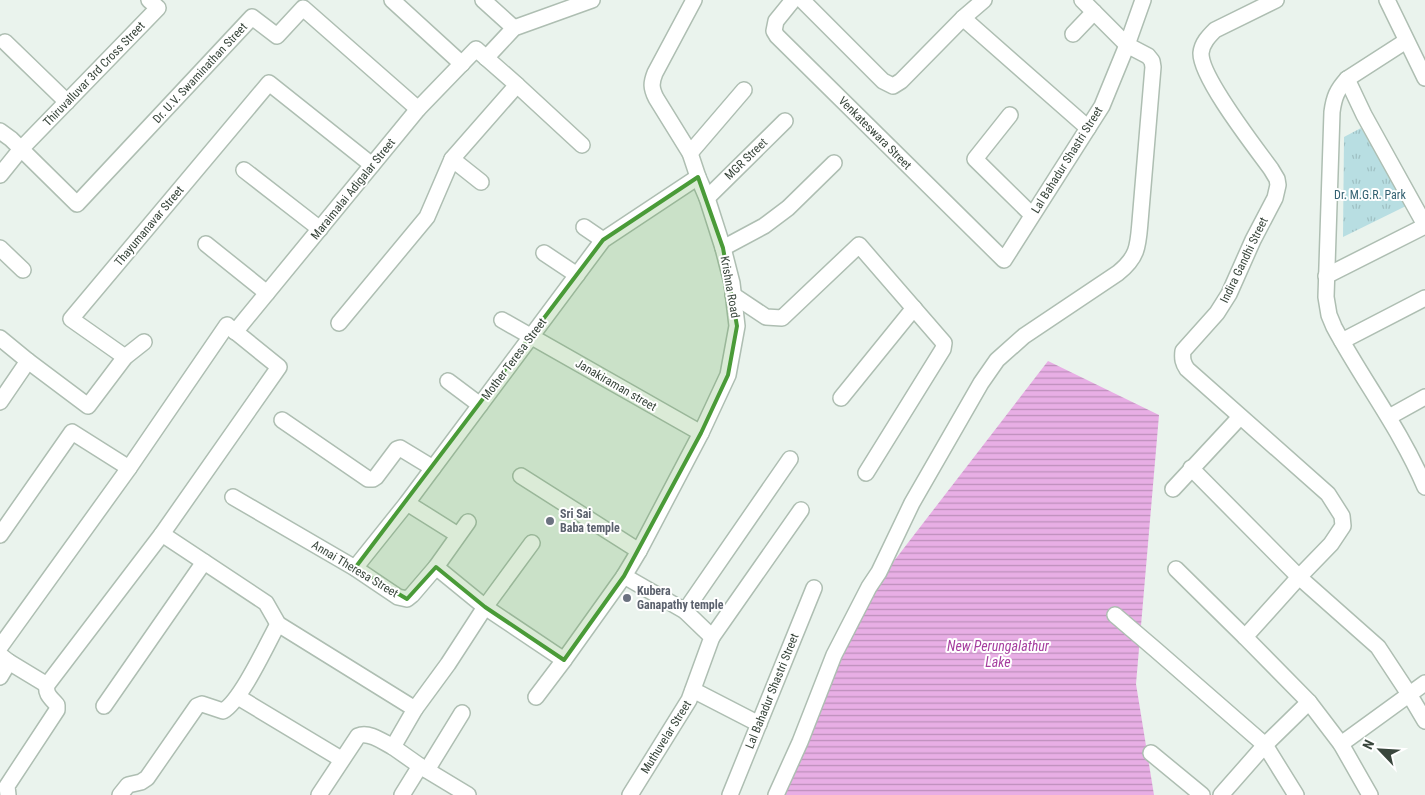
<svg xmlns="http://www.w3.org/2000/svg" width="1425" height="795" font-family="'Roboto Condensed',sans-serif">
<defs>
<pattern id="park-tufts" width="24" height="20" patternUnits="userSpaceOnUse" patternTransform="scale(1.25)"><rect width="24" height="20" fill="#b8dee2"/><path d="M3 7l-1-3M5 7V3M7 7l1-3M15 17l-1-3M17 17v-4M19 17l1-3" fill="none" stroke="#9fc0c3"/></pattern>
<pattern id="water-rules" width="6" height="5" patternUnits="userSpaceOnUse" patternTransform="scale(1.25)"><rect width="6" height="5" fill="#e8aee5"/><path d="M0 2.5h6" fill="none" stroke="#bd8fbb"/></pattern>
</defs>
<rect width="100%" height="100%" fill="#eaf3ed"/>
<path fill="url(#park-tufts)" d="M 1361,128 L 1408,205 L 1343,237 L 1344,137 Z"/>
<path fill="url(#water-rules)" d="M 1048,361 L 1159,415 L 1136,684 L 1154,795 L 778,795 L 857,609 Z"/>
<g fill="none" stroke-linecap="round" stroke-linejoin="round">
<defs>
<g id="minor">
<path d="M 392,0 L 462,64"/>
<path d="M 483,0 L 514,28"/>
<path d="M 793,0 L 776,21 L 774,31 L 777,36 L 1004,260 L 1102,106 L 1127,45 L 1143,0"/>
<path d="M 802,0 L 883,81 L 893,86 L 901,81 L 963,18 L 984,0"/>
<path d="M 1276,0 L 1215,30 C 1209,36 1202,43 1201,53 C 1200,77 1255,147 1271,169 L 1277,179 L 1278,185 L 1275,198 L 1253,240 L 1229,294 L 1217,313 L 1183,351 C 1182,359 1183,363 1187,369 L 1328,494 L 1342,516 L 1343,526 L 1331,544 L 1299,577 L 1245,637 L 1309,702 L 1341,744 L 1370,795"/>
<path d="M 1387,0 L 1425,78"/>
<path d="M 963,18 L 1088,128"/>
<path d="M 1073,34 L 1094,12"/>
<path d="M 1406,41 L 1347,79 C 1337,90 1334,97 1332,112 L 1326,297 L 1329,315 L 1334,327 C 1363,381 1401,430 1425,487"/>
<path d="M 5,42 L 67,102"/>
<path d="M 486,58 L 514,28 L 592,0"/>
<path d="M 1347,79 L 1364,115 L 1425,225"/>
<path d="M 517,85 L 582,145"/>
<path d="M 1010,115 L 975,159 L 1032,215"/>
<path d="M 0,131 L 11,139 L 77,204 L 252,17 L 277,36 L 303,8 L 418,109"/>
<path d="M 690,153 L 744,90"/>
<path d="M 452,159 L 481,182"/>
<path d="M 244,170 L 320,229"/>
<path d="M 0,175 L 21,149 L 158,8 L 149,0"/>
<path d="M 707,198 L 785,121"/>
<path d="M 584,227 L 603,240"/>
<path d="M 206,244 L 267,293"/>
<path d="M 0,248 L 23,270"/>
<path d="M 723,248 L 764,226 L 788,208 L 834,163"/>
<path d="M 544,253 L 577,275"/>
<path d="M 1326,276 L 1425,226"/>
<path d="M 733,295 L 766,317 L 782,318 L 859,245 L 944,343 L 943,349 L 866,473"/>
<path d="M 502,320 L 701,433"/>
<path d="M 235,332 L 418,109 L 476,49 L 517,85 L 452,159 L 427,217 L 339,323"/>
<path d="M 0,338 L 28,361"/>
<path d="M 1342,341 L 1425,298"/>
<path d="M 125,357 L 71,319 L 269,83 L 372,165"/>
<path d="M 448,381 L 480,405"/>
<path d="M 841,398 L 914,308"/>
<path d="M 0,402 L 28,361 L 88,406 L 125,357 L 144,342"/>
<path d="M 1389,417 L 1425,397"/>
<path d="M 282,420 L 368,479 L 373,479 L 376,477 L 397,449 L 400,448 L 433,468"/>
<path d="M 1191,468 L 1299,577 L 1378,647 L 1409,694 L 1425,721"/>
<path d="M 521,476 L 639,551"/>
<path d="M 1173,489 L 1240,417"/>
<path d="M 233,497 L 355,568 L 398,597 L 407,599 L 412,595 L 436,567 L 468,522"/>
<path d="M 407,503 L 458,535"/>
<path d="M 162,534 L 266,603 L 278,624 L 415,709 L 448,664 L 485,607 L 564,660 L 624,576 L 639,551 L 701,433 L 728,375 L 737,326 L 732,283 L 723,248 L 707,198 L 698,177 L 690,153 L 656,98 C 651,88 651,83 655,73 L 694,0"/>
<path d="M 0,535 L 72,432 L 129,468"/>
<path d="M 436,567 L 485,607 L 532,543"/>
<path d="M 355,568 L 407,503 L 603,240 L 698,177"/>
<path d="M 1176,569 L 1245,637"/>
<path d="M 624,576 L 685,611 L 712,637 L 689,700 L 630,795"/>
<path d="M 685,611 L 790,459"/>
<path d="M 1115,615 L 1156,650 L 1265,745 L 1296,795"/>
<path d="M 712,637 L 801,510"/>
<path d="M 0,647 L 129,468 L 227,325 L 279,367 L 162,534 L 47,685 C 45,694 51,698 57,705 L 57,710 L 7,786 L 8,795"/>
<path d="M 0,655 L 9,662 L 47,685"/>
<path d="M 0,677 L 9,662"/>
<path d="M 693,690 L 759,724"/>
<path d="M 238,697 L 341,759"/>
<path d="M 536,697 L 564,660"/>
<path d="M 104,706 L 204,562"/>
<path d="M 415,709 L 393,747 L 420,766 L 468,795"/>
<path d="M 1341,744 L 1425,683"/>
<path d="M 1151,753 L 1202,795"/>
<path d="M 427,770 L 462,713"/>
<path d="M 120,795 L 128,785 L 141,782 L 147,778 L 197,706 L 202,704 L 223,711 C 241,701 267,644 278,624"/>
<path d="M 319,795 L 358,736 C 369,731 383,742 393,747"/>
<path d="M 402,795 L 420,766"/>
<path d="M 730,795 L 814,588"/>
<path d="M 776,795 L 800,742 L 834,655 L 869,587 L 879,572 L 912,503 L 981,383 L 997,360 L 1024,336 L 1118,273 C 1138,257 1138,246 1140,222 L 1153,67 L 1152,61 L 1148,56 L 1127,45 L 1082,0"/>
<path d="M 1221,795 L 1265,745 L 1309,702"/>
</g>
</defs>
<use href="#minor" stroke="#aebeb2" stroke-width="18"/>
<use href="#minor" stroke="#fff" stroke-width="15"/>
</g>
<path fill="#4a9b38" fill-opacity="0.2" stroke="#4a9b38" stroke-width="4" stroke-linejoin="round" d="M 698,177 L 723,248 L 737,326 L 728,375 L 701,433 L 624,576 L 564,660 L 485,607 L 436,567 L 407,599 L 355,568 L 603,240 Z"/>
<g fill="#6b7280" stroke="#fff" stroke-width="2">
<circle cx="550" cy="521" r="5"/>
<circle cx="627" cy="598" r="5"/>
</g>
<g text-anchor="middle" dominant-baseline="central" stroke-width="4" stroke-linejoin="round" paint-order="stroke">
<g font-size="12" fill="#39463c" stroke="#fff">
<text transform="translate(200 73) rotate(-47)">Dr. U.V. Swaminathan Street</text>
<text transform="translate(94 74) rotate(-46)">Thiruvalluvar 3rd Cross Street</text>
<text transform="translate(875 133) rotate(45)">Venkateswara Street</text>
<text transform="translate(746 159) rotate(-44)">MGR Street</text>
<text transform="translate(1067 160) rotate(-58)">Lal Bahadur Shastri Street</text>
<text transform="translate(353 189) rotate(-51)">Maraimalai Adigalar Street</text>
<text transform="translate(149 226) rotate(-50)">Thayumanavar Street</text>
<text transform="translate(1244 260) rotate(-64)">Indira Gandhi Street</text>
<text transform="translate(730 287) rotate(80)">Krishna Road</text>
<text transform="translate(514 359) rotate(-53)">Mother Teresa Street</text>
<text transform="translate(616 385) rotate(30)">Janakiraman street</text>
<text transform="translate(355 569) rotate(31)">Annai Theresa Street</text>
<text transform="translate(772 691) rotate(-68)">Lal Bahadur Shastri Street</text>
<text transform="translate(666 737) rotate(-58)">Muthuvelar Street</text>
</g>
<g font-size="12" fill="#336171" stroke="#fff">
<text x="1370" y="195">Dr. M.G.R. Park</text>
</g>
<g font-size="12" font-weight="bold" fill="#5b616d" stroke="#fff" text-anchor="start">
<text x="560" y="514">Sri Sai<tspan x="560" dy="14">Baba temple</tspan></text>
<text x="637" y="591">Kubera<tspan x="637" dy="14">Ganapathy temple</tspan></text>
</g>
<g font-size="14" font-style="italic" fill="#a63f9f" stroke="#fff">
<text x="998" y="646">New Perungalathur<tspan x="998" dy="16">Lake</tspan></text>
</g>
</g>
<g transform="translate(1380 750) rotate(295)" stroke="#ffffff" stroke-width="4" paint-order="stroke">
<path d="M0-4L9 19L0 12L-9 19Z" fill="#39463c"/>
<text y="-8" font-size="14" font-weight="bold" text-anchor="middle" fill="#39463c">N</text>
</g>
</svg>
